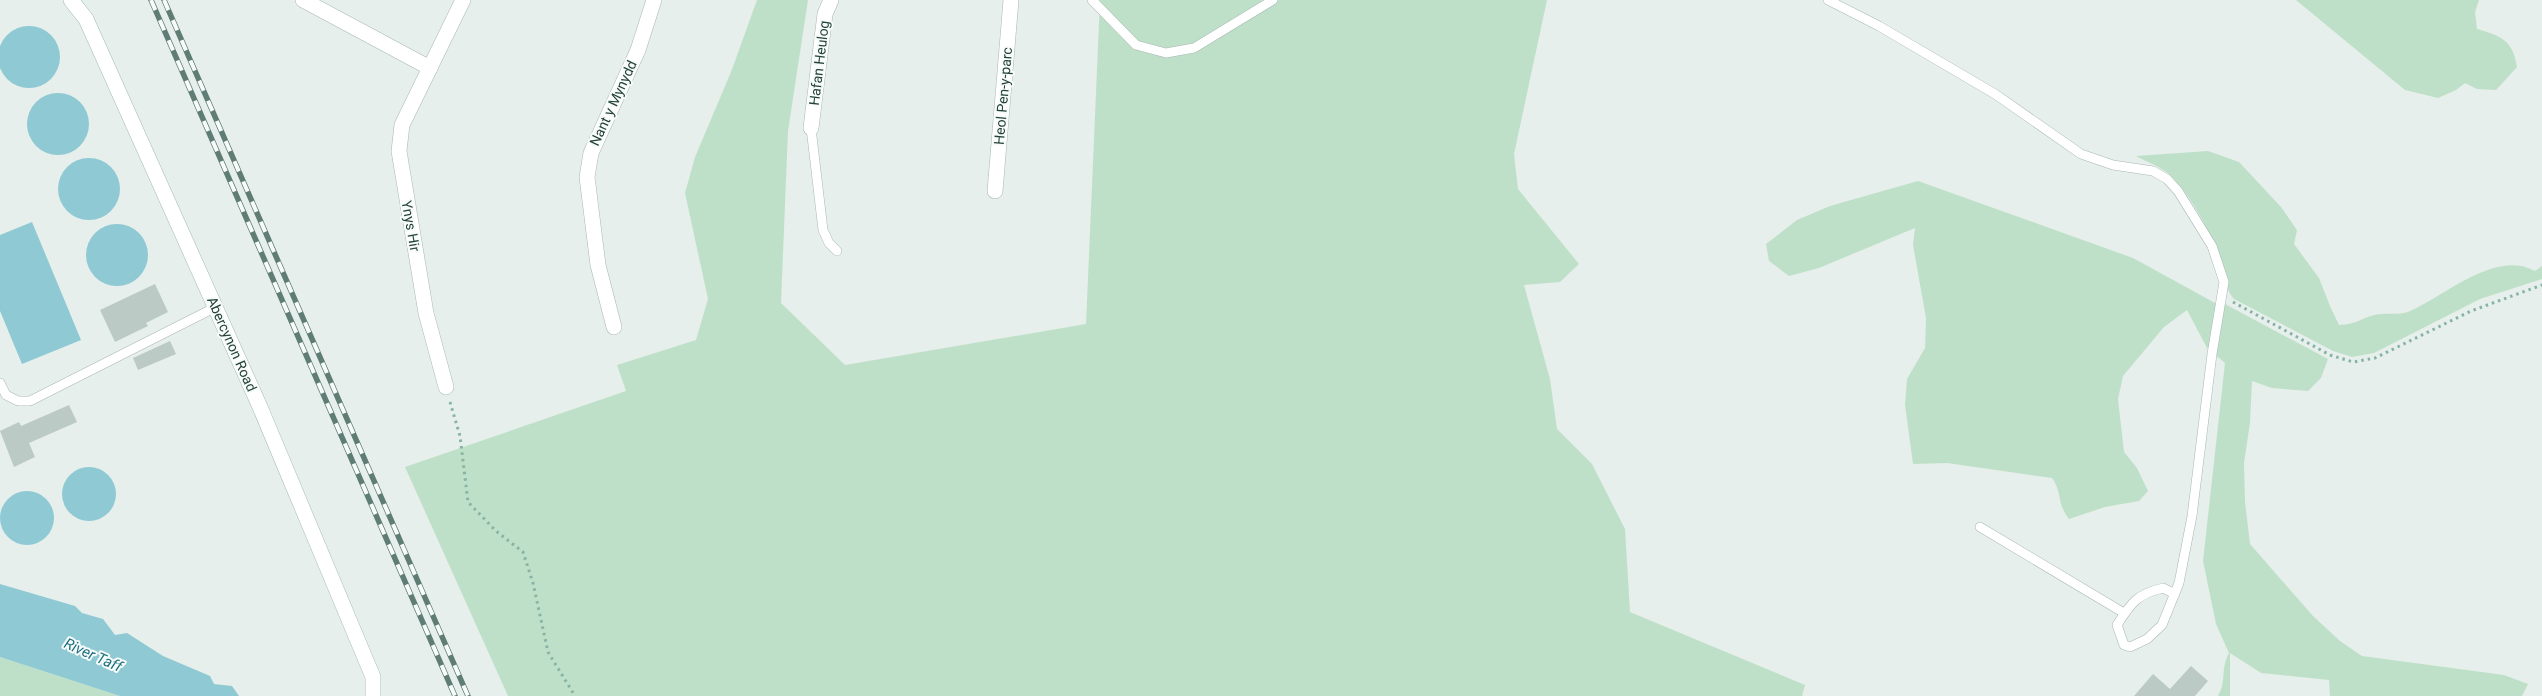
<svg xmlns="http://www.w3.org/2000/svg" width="2542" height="696" font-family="Roboto,sans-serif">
<rect width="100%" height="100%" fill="#e6efeb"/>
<g fill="#bfe0c8">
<path d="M 757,0 L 808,0 L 788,131 L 781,303 L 845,365 L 1086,324 L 1100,0 L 1547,0 L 1514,154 L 1518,189 L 1579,264 L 1560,282 L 1524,285 L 1550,379 L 1557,429 L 1592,464 L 1625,529 L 1630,612 L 1805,685 L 1802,696 L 508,696 L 405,467 L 626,391 L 617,365 L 696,340 L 708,299 L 685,193 L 695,157 L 731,72 Z"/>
<path d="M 2296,0 L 2479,0 L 2475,12 L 2477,29 C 2501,36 2513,40 2517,67 L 2496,90 L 2477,89 L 2465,83 L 2456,90 L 2438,98 L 2405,90 Z"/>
<path d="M 2208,151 L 2239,162 L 2281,207 L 2297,230 L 2294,244 L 2319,278 L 2330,306 L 2339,325 C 2359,324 2360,318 2375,315 C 2386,312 2400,316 2410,311 C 2445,296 2495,249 2535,271 L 2542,266 L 2542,279 L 2480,299 L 2374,353 L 2352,357 L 2333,351 L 2234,299 C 2224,288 2223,271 2219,256 C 2211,233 2188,190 2169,174 C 2159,166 2147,162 2136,156 Z"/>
<path d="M 1918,181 L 2133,258 L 2215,303 L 2225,304 L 2328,359 L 2321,378 L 2308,391 L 2272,388 L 2252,381 L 2250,423 L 2244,463 L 2245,502 L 2250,544 L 2313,616 L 2340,641 L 2362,656 L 2504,675 L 2528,684 L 2522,696 L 2330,696 L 2329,680 L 2261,673 L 2230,653 L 2230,696 L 2218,696 C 2227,680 2220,670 2229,653 L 2216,624 L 2203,561 L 2225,363 L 2207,348 L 2187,310 L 2164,327 L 2123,376 L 2118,399 L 2124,452 L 2137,468 L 2148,491 L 2139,501 L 2105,507 L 2069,519 C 2056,502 2063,494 2052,478 L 1947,463 L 1913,464 L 1905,405 L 1907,379 L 1925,348 L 1926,318 L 1913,245 L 1915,228 L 1819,268 L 1789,276 L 1769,261 L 1766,244 L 1797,220 L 1830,206 Z"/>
<path d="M 0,657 L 120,696 L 0,696 Z"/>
</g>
<g fill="#8ec9d4">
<circle cx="29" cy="57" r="31"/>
<circle cx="58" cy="124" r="31"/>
<circle cx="89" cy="189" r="31"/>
<path d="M 32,222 L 81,340 L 22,364 L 0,311 L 0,235 Z"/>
<circle cx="117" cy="255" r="31"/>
<circle cx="89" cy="494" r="27"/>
<circle cx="27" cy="518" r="27"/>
<path d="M 0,584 L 75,606 L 82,613 L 103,619 L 115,635 L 127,633 L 163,656 L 210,676 L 214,684 L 232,686 L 239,696 L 120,696 L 0,657 Z"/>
</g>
<g fill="#bbcac4">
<path d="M 155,284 L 168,312 L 146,323 L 148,326 L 115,342 L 100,310 Z"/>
<path d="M 170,341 L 176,354 L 138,370 L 133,358 Z"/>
<path d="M 69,405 L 77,422 L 29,443 L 35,457 L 14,467 L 0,431 L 19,422 L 21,426 Z"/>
<path d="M 2191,666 L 2208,681 L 2195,696 L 2134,696 L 2153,674 L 2170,689 Z"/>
</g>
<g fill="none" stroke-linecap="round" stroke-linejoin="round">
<defs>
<g id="lane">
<path d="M 1092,0 L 1136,45 L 1166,53 L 1194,48 L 1273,0"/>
<path d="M 1828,0 L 1879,26 L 1995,94 L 2081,154 L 2113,165 L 2153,171 L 2167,179 L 2178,191 L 2212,246 L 2224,282 L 2212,354 L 2192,516 L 2179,583 L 2162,625 L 2147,639 L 2130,647 L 2124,645 L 2117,625 C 2131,603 2137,594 2163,588 L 2175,594"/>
<path d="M 811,128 L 823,230 L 829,243 L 837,251"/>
<path d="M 0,383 L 6,395 L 18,401 L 30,401 L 216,307"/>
<path d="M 1980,527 L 2124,613"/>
</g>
<g id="street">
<path d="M 303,0 L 430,68"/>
<path d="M 811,128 L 825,14 L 831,0"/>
<path d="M 995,191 L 1011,0"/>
<path d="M 614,327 L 598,265 L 587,177 L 591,153 L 638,50 L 654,0"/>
<path d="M 446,387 L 426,313 L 399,151 L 402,125 L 463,0"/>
</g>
<path id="secondary" d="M 71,0 L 86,19 L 260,407 L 373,677 L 373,696"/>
</defs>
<use href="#lane" stroke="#a8b8b2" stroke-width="10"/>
<use href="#street" stroke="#a8b8b2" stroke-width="16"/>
<use href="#secondary" stroke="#a4bbb3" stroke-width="16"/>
<g stroke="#86b3a5" stroke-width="3" stroke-dasharray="2.5 4" stroke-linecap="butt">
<path d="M 2233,302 L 2330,355 L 2353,362 L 2375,358 L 2471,311 L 2542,285"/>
<path d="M 450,402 L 460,436 L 468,502 L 496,531 L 523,552 L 533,583 L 548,652 L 575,696"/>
</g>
<use href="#lane" stroke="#fff" stroke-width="9"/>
<use href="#street" stroke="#fff" stroke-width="15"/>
<use href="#secondary" stroke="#fff" stroke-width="15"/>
<defs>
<g id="rail">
<path d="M 151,0 L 455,696"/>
<path d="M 164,0 L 468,696"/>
</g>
</defs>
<use href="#rail" stroke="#5f7d75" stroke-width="5.5"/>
<use href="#rail" stroke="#f7fbf9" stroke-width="4" stroke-dasharray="11" stroke-linecap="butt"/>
</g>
<g text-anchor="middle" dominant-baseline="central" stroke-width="4" stroke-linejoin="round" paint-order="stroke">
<g font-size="14" fill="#24423a" stroke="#f7fbf9">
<text transform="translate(819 63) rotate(-83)">Hafan Heulog</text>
<text transform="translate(1003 96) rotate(-85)">Heol Pen-y-parc</text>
<text transform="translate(613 103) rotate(-65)">Nant y Mynydd</text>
<text transform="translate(411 226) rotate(80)">Ynys Hir</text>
<text transform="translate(232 344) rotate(66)">Abercynon Road</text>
</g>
<g font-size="15" font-style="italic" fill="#1c6f80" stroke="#f7fbf9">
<text transform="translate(93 655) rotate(24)">River Taff</text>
</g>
</g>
</svg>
